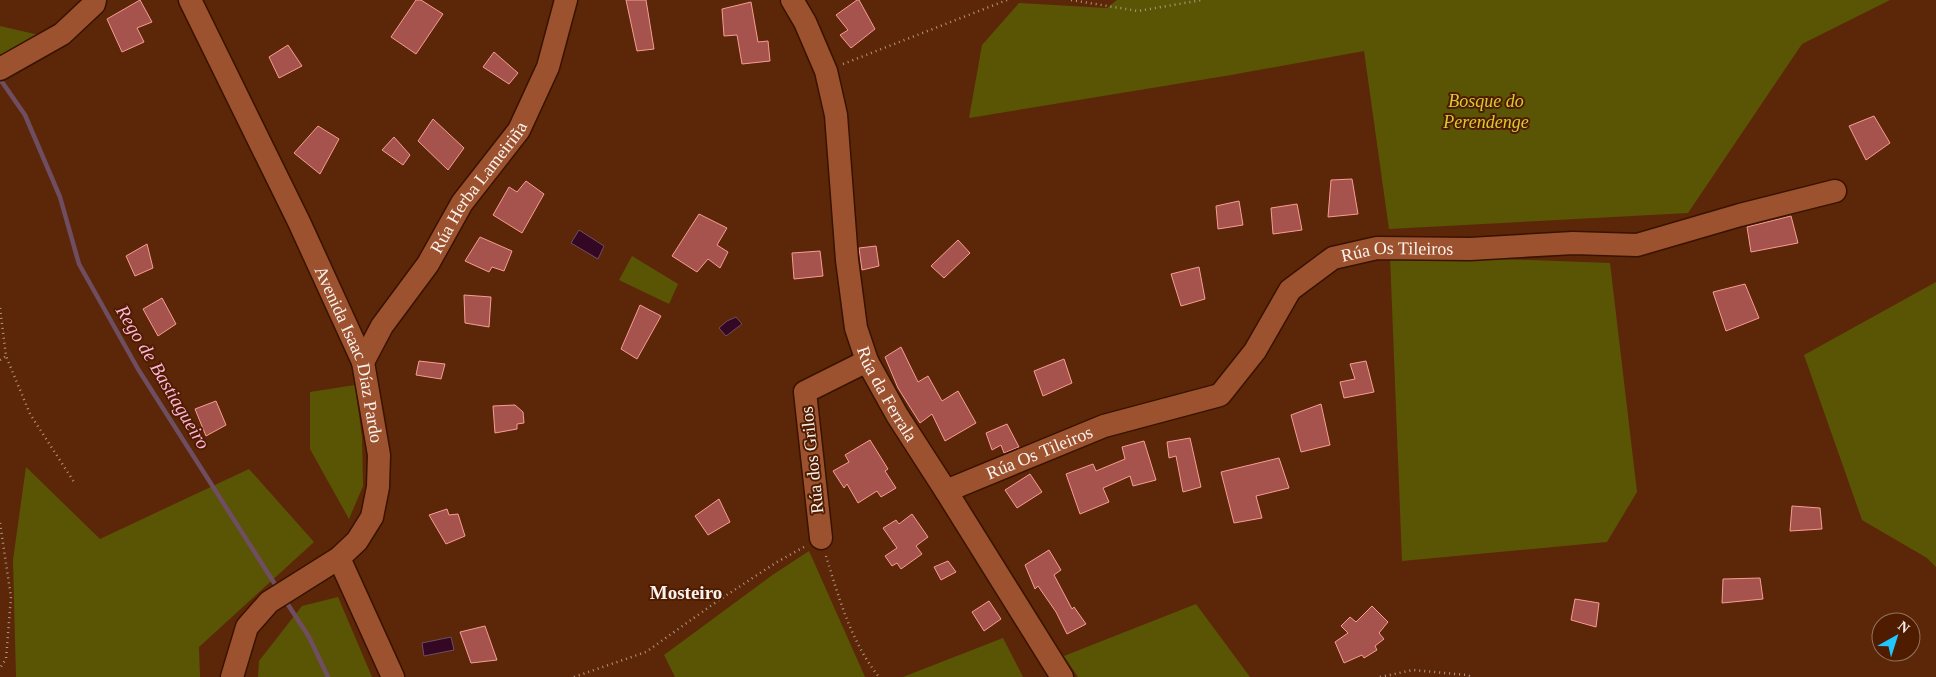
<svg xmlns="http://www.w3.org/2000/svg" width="1936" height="677" font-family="'Times New Roman',serif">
<rect width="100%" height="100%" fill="#5c2708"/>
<g fill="#5a5504">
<path d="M 1117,0 L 1890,0 L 1802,44 L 1688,213 L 1389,229 L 1364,51 L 1231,75 L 969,118 L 982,45 L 1019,3 L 1107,8 Z"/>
<path d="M 0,26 L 43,36 L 0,55 Z"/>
<path d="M 1390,255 L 1610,263 L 1637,492 L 1607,542 L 1402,561 Z"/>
<path d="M 632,256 L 678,284 L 669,304 L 619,280 Z"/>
<path d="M 1936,282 L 1936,567 L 1927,558 L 1862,520 L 1804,355 Z"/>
<path d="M 355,385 L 362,438 L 363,486 L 349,519 L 310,449 L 310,392 Z"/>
<path d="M 26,467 L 100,539 L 249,469 L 314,542 L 199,647 L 200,677 L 16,677 L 13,560 Z"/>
<path d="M 809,551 L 865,677 L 675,677 L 664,655 L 771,576 Z"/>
<path d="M 338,597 L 372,677 L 258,677 L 259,661 L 302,606 Z"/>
<path d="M 1196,604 L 1250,677 L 1078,677 L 1064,656 Z"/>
<path d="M 1003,638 L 1023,677 L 903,677 Z"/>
</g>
<g fill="#340724" stroke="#6f4e61">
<path d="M 579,230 L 604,246 L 598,259 L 571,243 Z"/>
<path d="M 736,317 L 742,324 L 726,336 L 719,328 L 727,321 Z"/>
<path d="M 451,637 L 454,650 L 424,656 L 422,643 Z"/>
</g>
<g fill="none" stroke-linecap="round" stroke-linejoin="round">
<g stroke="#6f4e61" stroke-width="4.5">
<path d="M 0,79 L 25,115 L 60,197 L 79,264 L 138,369 L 278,589"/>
<path d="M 285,600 L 309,637 L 328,677"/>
</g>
</g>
<g fill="#a6534d" stroke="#f79d94">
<path d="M 140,0 L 152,22 L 137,28 L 144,42 L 122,52 L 107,19 Z"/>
<path d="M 416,0 L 421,0 L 443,14 L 416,54 L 391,37 Z"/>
<path d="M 626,0 L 646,0 L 654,49 L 637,51 Z"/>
<path d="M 857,0 L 859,0 L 875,29 L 851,48 L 840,35 L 848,30 L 836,15 Z"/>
<path d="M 751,2 L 758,42 L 768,41 L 770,61 L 742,64 L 737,35 L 724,36 L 722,9 Z"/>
<path d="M 288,45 L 302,66 L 279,78 L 269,57 Z"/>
<path d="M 494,52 L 518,73 L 509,84 L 483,67 Z"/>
<path d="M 1874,116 L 1890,143 L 1866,160 L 1849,126 Z"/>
<path d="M 433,119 L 464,148 L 448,170 L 418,141 Z"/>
<path d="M 318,126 L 339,139 L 320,174 L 294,153 Z"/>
<path d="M 394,137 L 410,155 L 403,165 L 382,150 Z"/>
<path d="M 1352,179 L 1358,214 L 1328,217 L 1331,180 Z"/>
<path d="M 526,181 L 544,194 L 522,233 L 493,215 L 509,187 L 517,192 Z"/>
<path d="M 1239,201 L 1243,225 L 1218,229 L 1216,206 Z"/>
<path d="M 1297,204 L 1302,230 L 1273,234 L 1271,208 Z"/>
<path d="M 699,214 L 727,228 L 717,245 L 728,252 L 720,268 L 708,259 L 697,272 L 672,256 Z"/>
<path d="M 1791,216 L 1798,243 L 1751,252 L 1747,227 Z"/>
<path d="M 480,237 L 512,251 L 504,271 L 492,267 L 489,272 L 465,261 Z"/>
<path d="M 958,240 L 970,253 L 944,278 L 931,266 Z"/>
<path d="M 147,244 L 153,268 L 135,276 L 126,256 Z"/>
<path d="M 876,246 L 879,266 L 862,270 L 859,248 Z"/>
<path d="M 820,251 L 823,276 L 794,279 L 792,253 Z"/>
<path d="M 1199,267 L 1205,299 L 1181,306 L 1171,274 Z"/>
<path d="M 1745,284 L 1759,318 L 1726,331 L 1713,292 Z"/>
<path d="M 464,295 L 491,297 L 489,327 L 465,323 Z"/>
<path d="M 162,298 L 176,324 L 158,336 L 143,309 Z"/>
<path d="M 640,305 L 661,316 L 637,359 L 621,349 Z"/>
<path d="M 901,347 L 918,382 L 928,376 L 942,401 L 958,391 L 976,423 L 945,441 L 932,414 L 920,423 L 898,388 L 885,357 Z"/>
<path d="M 1064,359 L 1072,383 L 1043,396 L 1034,371 Z"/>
<path d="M 419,361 L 445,364 L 441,379 L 416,375 Z"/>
<path d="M 1366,361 L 1374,392 L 1344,398 L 1340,382 L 1355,379 L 1350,364 Z"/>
<path d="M 216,401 L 226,425 L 206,436 L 195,409 Z"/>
<path d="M 1321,404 L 1330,445 L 1301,452 L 1291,415 Z"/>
<path d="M 515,405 L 523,412 L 524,423 L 517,424 L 517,429 L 495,433 L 493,406 Z"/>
<path d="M 1007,424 L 1019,447 L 1004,453 L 1001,445 L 992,450 L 986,433 Z"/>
<path d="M 1190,438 L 1201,487 L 1183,492 L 1176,456 L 1169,458 L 1167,442 Z"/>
<path d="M 870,440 L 888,469 L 885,471 L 896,488 L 881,497 L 877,491 L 858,503 L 847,484 L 844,488 L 833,471 L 849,462 L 845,455 Z"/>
<path d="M 1144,441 L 1156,480 L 1133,486 L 1130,476 L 1103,488 L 1109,502 L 1080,514 L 1066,474 L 1093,464 L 1096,471 L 1125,459 L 1122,447 Z"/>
<path d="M 1279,458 L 1289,488 L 1256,496 L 1262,518 L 1234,523 L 1221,472 Z"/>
<path d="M 1030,474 L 1042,492 L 1017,508 L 1005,490 Z"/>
<path d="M 719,499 L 730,522 L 708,535 L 695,516 Z"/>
<path d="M 1792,506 L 1820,508 L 1822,529 L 1790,531 Z"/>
<path d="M 447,509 L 449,515 L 458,514 L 465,536 L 446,544 L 429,515 Z"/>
<path d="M 912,514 L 928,537 L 916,546 L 922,554 L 901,569 L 897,563 L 892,566 L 885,556 L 897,548 L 883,528 L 896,520 L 899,524 Z"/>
<path d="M 1049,550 L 1061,570 L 1054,575 L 1072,609 L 1074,607 L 1086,624 L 1067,634 L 1056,612 L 1038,586 L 1035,589 L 1025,565 Z"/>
<path d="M 948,561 L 956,572 L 941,580 L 934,567 Z"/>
<path d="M 1760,578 L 1763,599 L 1722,603 L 1723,579 Z"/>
<path d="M 1575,599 L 1599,603 L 1596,627 L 1571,620 Z"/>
<path d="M 989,601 L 1001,619 L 984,631 L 972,612 Z"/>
<path d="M 1372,606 L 1388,622 L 1379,633 L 1384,639 L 1375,646 L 1377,650 L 1364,658 L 1362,655 L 1344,663 L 1335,642 L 1348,633 L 1341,626 L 1350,617 L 1356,622 Z"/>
<path d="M 485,626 L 497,660 L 471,663 L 460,632 Z"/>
</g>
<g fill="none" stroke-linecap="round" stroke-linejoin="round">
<defs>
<g id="minor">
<path id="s1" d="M 190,0 L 299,222 L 363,362 L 379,455 L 378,487 L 372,517 L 357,541 L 339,558 L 269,602 L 247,627 L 232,677"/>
<path id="s2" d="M 792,0 L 805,22 L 826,71 L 836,115 L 847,260 L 856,328 L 867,361 L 897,415 L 946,491 L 1062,677"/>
<path d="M 0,69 L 62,34 L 94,4 L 95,0"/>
<path id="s3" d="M 363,362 L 382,326 L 428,264 L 462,203 L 519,130 L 548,67 L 566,0"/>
<path id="s4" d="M 946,491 L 1104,426 L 1220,395 L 1255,351 L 1290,290 L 1333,258 L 1377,248 L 1470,249 L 1573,243 L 1637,245 L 1740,215 L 1835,191"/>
<path d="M 821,538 L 805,392 L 867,361"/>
<path d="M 339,558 L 393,677"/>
</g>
</defs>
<use href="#minor" stroke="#381301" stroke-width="25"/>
<g stroke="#b29685" stroke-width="2.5" stroke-dasharray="1 4" stroke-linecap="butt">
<path d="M 1071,0 L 1138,11 L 1202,0"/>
<path d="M 843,64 L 1007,0"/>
<path d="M 0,308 L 6,356 L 30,414 L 74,482"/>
<path d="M 0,360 L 6,356"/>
<path d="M 0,523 L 11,597 L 6,659 L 0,668"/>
<path d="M 826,556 C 839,598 851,642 879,677"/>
<path d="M 574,677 L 646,652 L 719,600 L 777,562 L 804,547"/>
<path d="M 1380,677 L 1413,670 L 1467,675 L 1472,677"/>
</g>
<use href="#minor" stroke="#9c522e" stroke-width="22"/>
</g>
<g text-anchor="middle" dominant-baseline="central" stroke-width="4" stroke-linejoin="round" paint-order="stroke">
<g font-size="18" font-style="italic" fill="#d6cd32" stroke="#501c00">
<text x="1486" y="101">Bosque do<tspan x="1486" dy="21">Perendenge</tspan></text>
</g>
<g font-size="18" fill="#faf2ee" stroke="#501c00">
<text stroke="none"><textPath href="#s3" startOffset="210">Rúa Herba Lameiriña</textPath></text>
<text stroke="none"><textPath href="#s4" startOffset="536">Rúa Os Tileiros</textPath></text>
<text stroke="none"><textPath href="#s1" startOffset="390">Avenida Isaac Díaz Pardo</textPath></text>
<text stroke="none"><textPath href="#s2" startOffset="411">Rúa da Ferrala</textPath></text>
<text stroke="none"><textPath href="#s4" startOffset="101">Rúa Os Tileiros</textPath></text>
<text transform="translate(812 460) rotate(-96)">Rúa dos Grilos</text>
</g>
<g font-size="19" font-style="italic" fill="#feb5dc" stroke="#501c00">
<text transform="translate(163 377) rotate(59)">Rego de Bastiagueiro</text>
</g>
<g font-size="19" font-weight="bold" fill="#faf2ee" stroke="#501c00">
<text x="686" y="592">Mosteiro</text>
</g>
</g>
<g transform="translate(1896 637) rotate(39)"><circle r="24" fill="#501c00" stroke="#94725f"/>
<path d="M0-4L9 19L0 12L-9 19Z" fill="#20c9fd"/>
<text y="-8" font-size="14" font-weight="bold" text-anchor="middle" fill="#faf2ee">N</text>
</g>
</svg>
